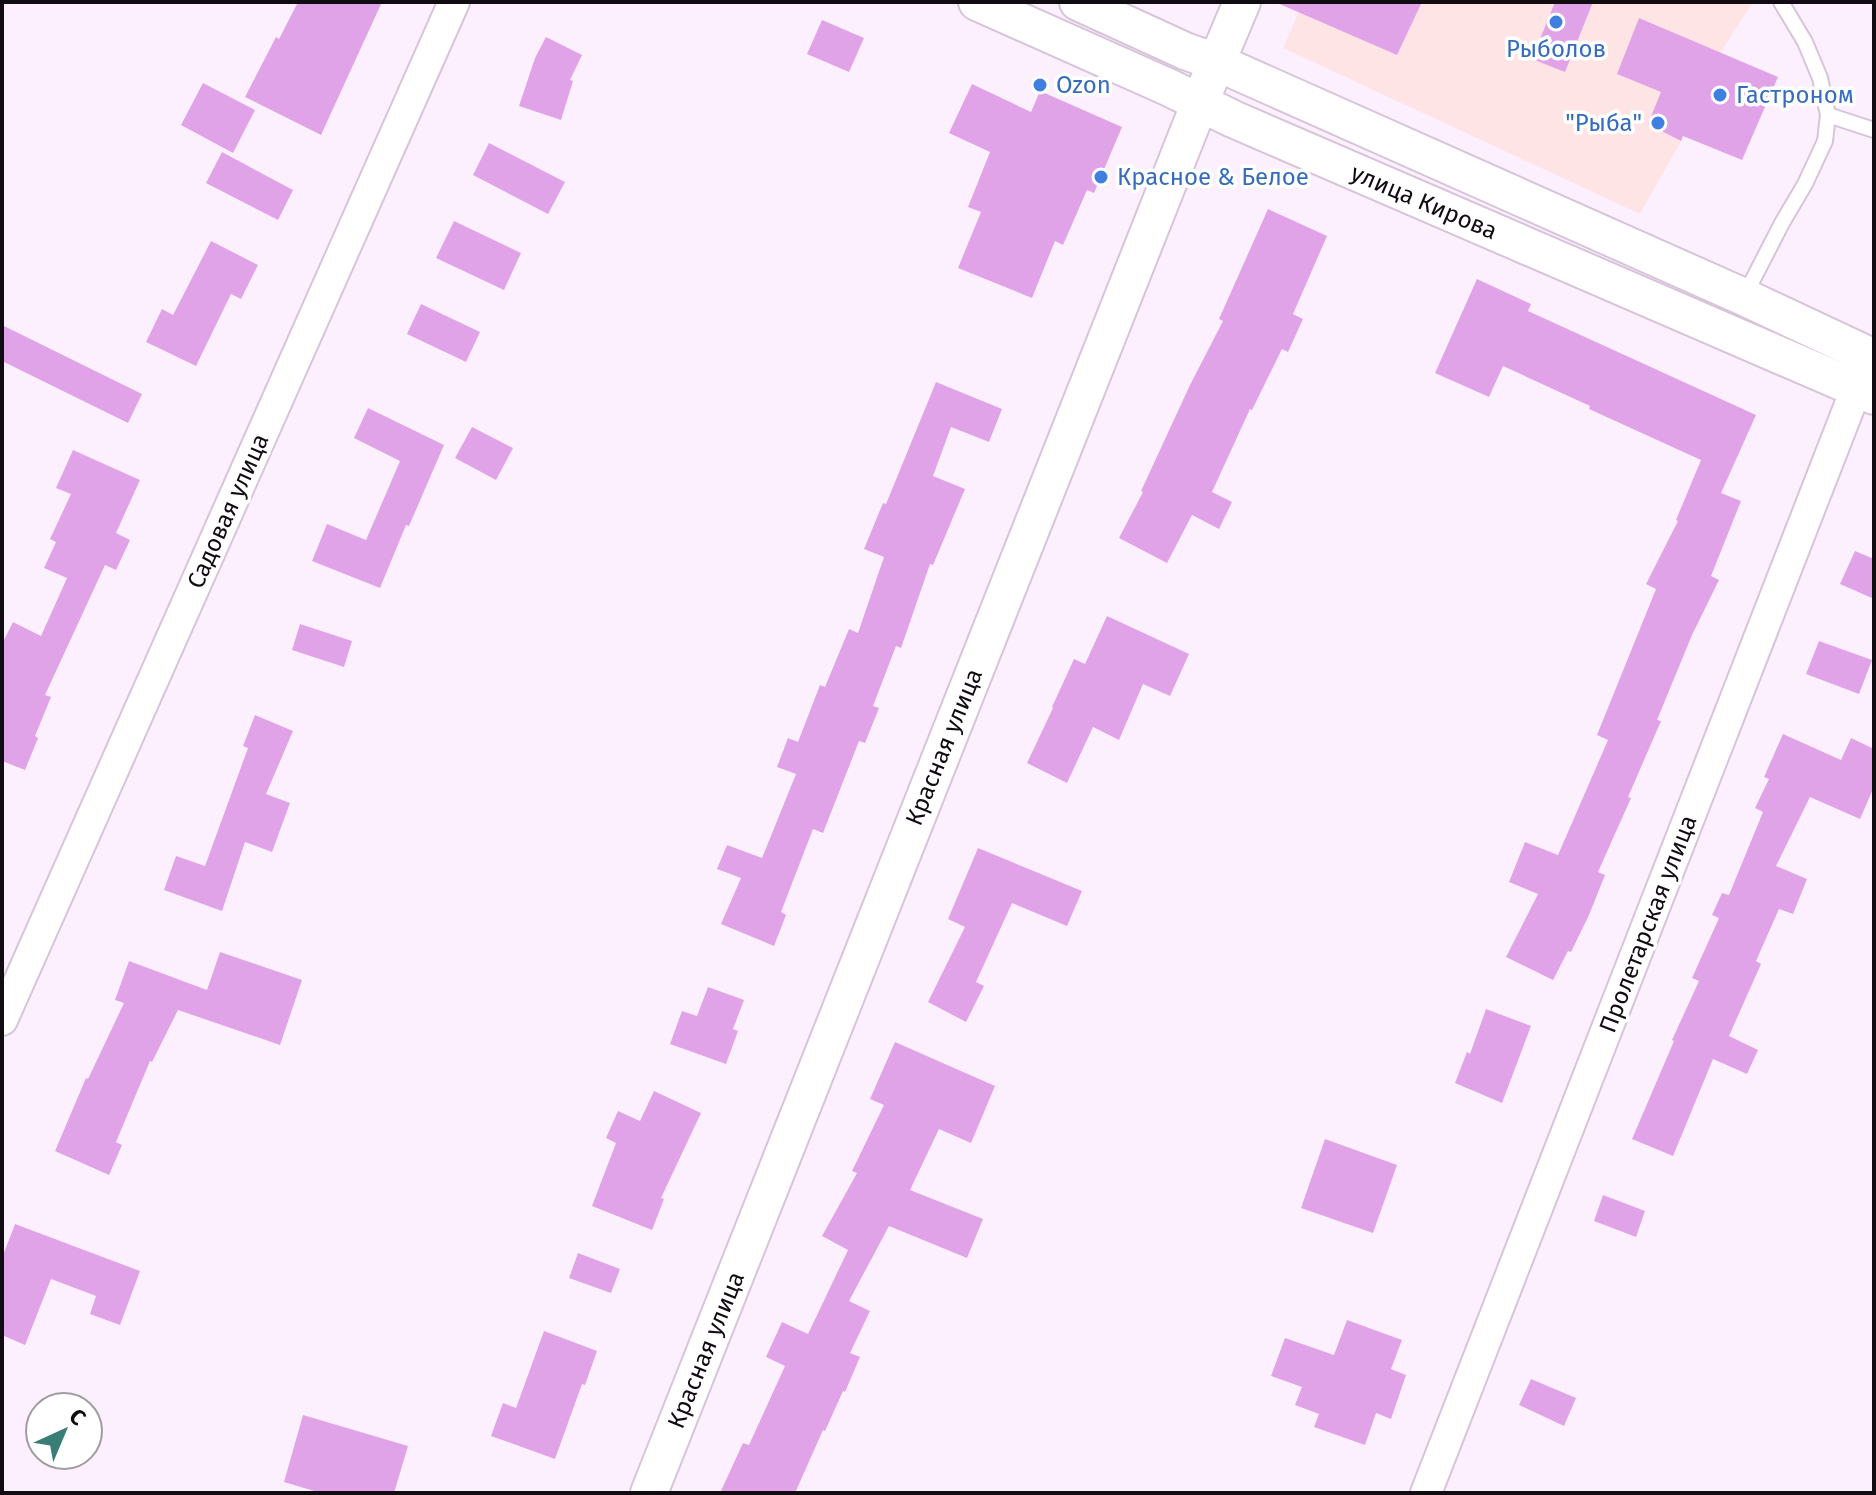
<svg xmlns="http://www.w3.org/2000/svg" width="1876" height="1495" font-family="'Fira Sans',sans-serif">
<rect width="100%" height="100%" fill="#fdf0fe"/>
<path fill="#ffe4e6" d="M 1303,2 L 1753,2 L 1704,79 L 1681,141 L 1640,214 L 1283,48 Z"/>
<g fill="#e1a3e8">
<path d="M 298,2 L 382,2 L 321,135 L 245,97 L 276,37 L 279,39 Z"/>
<path d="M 1275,2 L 1422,2 L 1397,55 Z"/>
<path d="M 1555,2 L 1593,2 L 1565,72 L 1532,59 Z"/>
<path d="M 1639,18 L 1778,77 L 1742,160 L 1683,136 L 1681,141 L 1648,124 L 1661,92 L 1617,74 Z"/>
<path d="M 822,20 L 864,38 L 849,72 L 807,54 Z"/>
<path d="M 546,37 L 582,55 L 570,80 L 573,81 L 561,120 L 519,106 L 535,58 Z"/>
<path d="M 203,83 L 255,110 L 233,153 L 181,125 Z"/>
<path d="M 972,84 L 1031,112 L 1040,91 L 1122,127 L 1094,193 L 1087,190 L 1063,245 L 1055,241 L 1032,298 L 958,268 L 981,212 L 968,207 L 990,152 L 949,133 Z"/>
<path d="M 489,143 L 565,182 L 548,214 L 473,175 Z"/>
<path d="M 222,152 L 293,190 L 278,220 L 206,183 Z"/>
<path d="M 1268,209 L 1327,236 L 1293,314 L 1303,319 L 1288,352 L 1282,349 L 1252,410 L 1250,409 L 1212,492 L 1232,502 L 1219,529 L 1192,515 L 1167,563 L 1119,538 L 1143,492 L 1141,491 L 1190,385 L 1223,321 L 1219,319 Z"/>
<path d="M 454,221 L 521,253 L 504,290 L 436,258 Z"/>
<path d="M 211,241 L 258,265 L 241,299 L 231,294 L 196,366 L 146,342 L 162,309 L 173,315 Z"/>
<path d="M 1477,279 L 1531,304 L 1528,311 L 1756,415 L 1721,493 L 1741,501 L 1711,576 L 1719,580 L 1692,635 L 1657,720 L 1661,721 L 1628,797 L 1631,798 L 1598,872 L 1605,875 L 1589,915 L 1571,952 L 1568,951 L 1553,980 L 1506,957 L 1538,894 L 1509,882 L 1525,842 L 1558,855 L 1608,740 L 1597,735 L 1656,589 L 1646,584 L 1678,521 L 1676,520 L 1701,460 L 1589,409 L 1590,406 L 1503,366 L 1489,397 L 1435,373 Z"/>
<path d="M 421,304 L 480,332 L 466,362 L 407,334 Z"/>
<path d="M 2,325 L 142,394 L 128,423 L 2,361 Z"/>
<path d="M 936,382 L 1002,409 L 989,442 L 951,427 L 933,476 L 965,489 L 933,565 L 930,564 L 901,648 L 896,646 L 873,706 L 879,708 L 865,743 L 859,741 L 823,833 L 813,829 L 781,912 L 786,915 L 774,946 L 721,924 L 741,878 L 717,869 L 727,845 L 762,858 L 796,774 L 777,767 L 788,738 L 798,742 L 820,685 L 825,687 L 849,629 L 858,633 L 884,557 L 864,549 L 883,503 L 886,504 Z"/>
<path d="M 368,408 L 444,445 L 409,526 L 406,525 L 380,588 L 312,561 L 327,524 L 366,540 L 400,461 L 354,438 Z"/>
<path d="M 472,427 L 513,448 L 496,480 L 455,458 Z"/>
<path d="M 73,450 L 140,480 L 116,533 L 130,540 L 116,570 L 105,565 L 45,695 L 51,697 L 35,736 L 38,738 L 25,770 L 2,761 L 2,644 L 13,622 L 41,636 L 67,578 L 44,568 L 56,542 L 50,539 L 71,494 L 56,488 Z"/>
<path d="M 1855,551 L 1874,559 L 1874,599 L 1840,584 Z"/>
<path d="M 1107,616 L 1189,654 L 1170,696 L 1143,684 L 1119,740 L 1093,727 L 1067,783 L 1027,763 L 1053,708 L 1052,707 L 1074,659 L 1085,664 Z"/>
<path d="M 300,624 L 352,641 L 344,667 L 292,650 Z"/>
<path d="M 1819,641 L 1872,660 L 1859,694 L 1806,674 Z"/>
<path d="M 255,715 L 293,731 L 266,794 L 290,803 L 272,852 L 245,842 L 222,911 L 164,890 L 176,856 L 205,866 L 248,748 L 243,746 Z"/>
<path d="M 1783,734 L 1841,760 L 1851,738 L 1874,749 L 1874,787 L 1860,819 L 1810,797 L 1776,866 L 1807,879 L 1793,914 L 1779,909 L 1756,961 L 1761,964 L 1729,1036 L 1758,1050 L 1747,1074 L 1713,1059 L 1673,1156 L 1632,1139 L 1674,1041 L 1672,1040 L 1699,981 L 1692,978 L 1719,918 L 1712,915 L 1722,893 L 1729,895 L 1763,812 L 1755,808 L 1769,779 L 1764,777 Z"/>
<path d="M 978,848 L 1082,891 L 1067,926 L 1012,903 L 976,982 L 984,986 L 966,1022 L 928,1002 L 965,927 L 948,919 Z"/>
<path d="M 220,952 L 302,980 L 280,1045 L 178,1010 L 152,1062 L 150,1061 L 116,1142 L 122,1145 L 109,1175 L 55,1151 L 86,1078 L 88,1079 L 124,1003 L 115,1000 L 129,961 L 207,990 Z"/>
<path d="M 708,987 L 744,1000 L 733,1029 L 738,1031 L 726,1064 L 670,1044 L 682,1011 L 697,1016 Z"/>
<path d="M 1486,1009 L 1531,1026 L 1502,1103 L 1455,1083 L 1467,1052 L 1470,1054 Z"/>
<path d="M 895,1042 L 995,1086 L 971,1143 L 939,1129 L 910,1190 L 983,1219 L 967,1258 L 889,1226 L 849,1301 L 870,1311 L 850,1353 L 860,1357 L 845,1392 L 843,1391 L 825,1431 L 823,1430 L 795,1493 L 720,1493 L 743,1443 L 749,1445 L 785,1366 L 766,1357 L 782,1322 L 808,1334 L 848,1250 L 822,1236 L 857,1173 L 852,1171 L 884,1105 L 870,1099 Z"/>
<path d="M 654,1091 L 701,1113 L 661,1198 L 664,1199 L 652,1230 L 592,1206 L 616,1143 L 606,1138 L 618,1111 L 640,1121 Z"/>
<path d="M 1325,1139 L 1397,1165 L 1373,1233 L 1301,1208 Z"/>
<path d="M 1603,1195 L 1645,1211 L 1636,1237 L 1594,1221 Z"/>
<path d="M 15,1224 L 140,1271 L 120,1325 L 90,1314 L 96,1296 L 51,1279 L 25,1345 L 2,1335 L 2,1258 Z"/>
<path d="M 578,1253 L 620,1269 L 611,1293 L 569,1278 Z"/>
<path d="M 1347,1320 L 1402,1340 L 1391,1369 L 1406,1375 L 1391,1419 L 1376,1413 L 1365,1445 L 1314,1427 L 1319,1414 L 1295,1405 L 1302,1387 L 1271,1376 L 1285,1338 L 1334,1355 Z"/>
<path d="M 544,1331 L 597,1351 L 585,1385 L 582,1384 L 555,1459 L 491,1436 L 503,1403 L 516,1408 Z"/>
<path d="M 1531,1379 L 1576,1398 L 1564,1426 L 1519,1405 Z"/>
<path d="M 303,1415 L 408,1446 L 394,1493 L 321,1493 L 284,1482 Z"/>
</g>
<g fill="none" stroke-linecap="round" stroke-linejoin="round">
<defs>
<g id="service">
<path d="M 1828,115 L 1874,130"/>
<path d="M 1745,295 L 1782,223 L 1805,184 L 1825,141 L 1828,115 L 1820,78 L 1805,42 L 1781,2"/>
</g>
<g id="minor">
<path d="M 2,1020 L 454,2"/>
<path d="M 1426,1493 L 1864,369"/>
</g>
<g id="tertiary">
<path d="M 977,2 L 1170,88 L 1233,119 L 1874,396"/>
<path d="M 1078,2 L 1185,51 L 1216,62 L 1744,297 L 1874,358"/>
<path d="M 649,1493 L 1207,85 L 1242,2"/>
</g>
</defs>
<use href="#service" stroke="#d8c4da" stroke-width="18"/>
<use href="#minor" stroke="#d8c4da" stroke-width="34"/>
<use href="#tertiary" stroke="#d8c4da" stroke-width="40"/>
<use href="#service" stroke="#fff" stroke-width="14"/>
<use href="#minor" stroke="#fff" stroke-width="30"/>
<use href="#tertiary" stroke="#fff" stroke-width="36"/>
</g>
<g fill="#3f7fe0" stroke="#fff" stroke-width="3">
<circle cx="1556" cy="22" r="8"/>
<circle cx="1040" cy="85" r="8"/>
<circle cx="1720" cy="95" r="8"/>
<circle cx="1658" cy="123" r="8"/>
<circle cx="1101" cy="177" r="8"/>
</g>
<g text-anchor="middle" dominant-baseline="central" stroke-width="7" stroke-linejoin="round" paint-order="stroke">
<g font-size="24" fill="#366cbe" stroke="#fff" text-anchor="start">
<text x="1556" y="49" text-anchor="middle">Рыболов</text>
<text x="1056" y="85">Ozon</text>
<text x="1736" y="95">Гастроном</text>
<text x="1642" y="123" text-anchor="end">"Рыба"</text>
<text x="1117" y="177">Красное &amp; Белое</text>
</g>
<g font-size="24" fill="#110b12" stroke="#fff">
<text transform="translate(1424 202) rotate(23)">улица Кирова</text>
<text transform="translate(228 511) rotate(-66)">Садовая улица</text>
<text transform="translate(944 747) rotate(-68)">Красная улица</text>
<text transform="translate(1648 924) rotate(-69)">Пролетарская улица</text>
<text transform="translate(706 1350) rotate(-68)">Красная улица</text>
</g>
</g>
<rect width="1876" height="1495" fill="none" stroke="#110b12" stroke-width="8"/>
<g transform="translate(64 1431) rotate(44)"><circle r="38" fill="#ffffff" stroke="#a09da0" stroke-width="2"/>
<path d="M0-6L14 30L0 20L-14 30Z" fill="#387e76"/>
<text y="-12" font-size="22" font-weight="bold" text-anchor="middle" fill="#110b12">С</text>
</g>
</svg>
